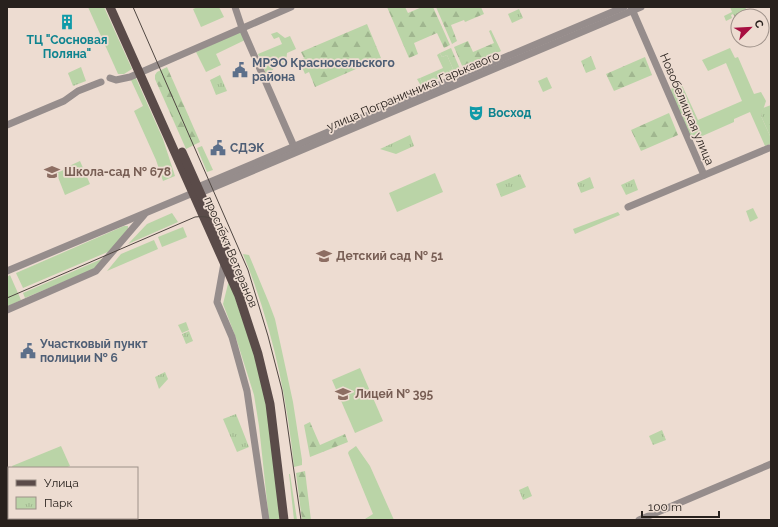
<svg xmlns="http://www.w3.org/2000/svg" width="778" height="527" font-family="Raleway,sans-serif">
<defs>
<pattern id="forest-firs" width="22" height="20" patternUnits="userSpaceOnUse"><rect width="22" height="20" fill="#bad4a7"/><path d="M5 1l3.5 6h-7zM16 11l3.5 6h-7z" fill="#a0b68f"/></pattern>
<pattern id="park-tufts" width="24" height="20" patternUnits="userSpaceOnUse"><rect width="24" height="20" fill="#bad4a7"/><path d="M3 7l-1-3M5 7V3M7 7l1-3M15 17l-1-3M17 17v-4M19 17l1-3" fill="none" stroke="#a0b68f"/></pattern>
</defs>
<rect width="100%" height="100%" fill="#eddcd1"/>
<g fill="#bad4a7">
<path d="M 88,7 L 104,7 L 132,69 L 124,74 L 118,74 Z"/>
<path d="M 198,7 L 219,7 L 224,17 L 201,27 L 193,9 Z"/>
<path d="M 239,32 L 242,33 L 245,40 L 216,54 L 221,65 L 206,72 L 196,52 Z"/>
<path d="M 277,32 L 285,38 L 290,36 L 296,49 L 287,53 L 286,62 L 274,68 L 272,71 L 273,73 L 267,76 L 258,54 L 282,44 L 279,37 L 274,39 L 271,34 Z"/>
<path d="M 730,48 L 735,58 L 738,57 L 754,94 L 761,92 L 766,101 L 761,116 L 771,138 L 770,144 L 765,146 L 750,112 L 734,119 L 734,122 L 691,141 L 671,91 L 672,86 L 681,83 L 698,120 L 742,101 L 726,63 L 708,71 L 702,60 Z"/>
<path d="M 440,53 L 442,57 L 447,55 L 453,69 L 422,83 L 420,78 L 443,68 L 437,55 Z"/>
<path d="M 135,76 L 163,139 L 175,176 L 163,181 L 156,160 L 134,111 L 143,106 L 130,78 Z"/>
<path d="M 202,146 L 213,170 L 207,172 L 197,148 Z"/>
<path d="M 80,161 L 90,184 L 65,195 L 56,172 Z"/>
<path d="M 435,173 L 443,192 L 397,212 L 389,193 Z"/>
<path d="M 618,212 L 620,215 L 575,234 L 573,229 Z"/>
<path d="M 172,213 L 178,222 L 128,244 L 147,224 Z"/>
<path d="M 124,226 L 128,226 L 128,229 L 110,251 L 23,288 L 16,273 Z"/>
<path d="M 183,227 L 187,237 L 162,247 L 158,237 Z"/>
<path d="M 154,240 L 158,249 L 107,271 L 121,254 Z"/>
<path d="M 243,254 L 249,255 L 269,303 L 275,319 L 293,402 L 302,460 L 302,465 L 294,467 C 287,395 271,322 243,254 Z"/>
<path d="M 104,258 L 94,269 L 25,298 L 23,293 Z"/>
<path d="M 10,275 L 21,300 L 7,307 L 7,277 Z"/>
<path d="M 229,280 L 255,356 L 269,414 L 281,520 L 269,520 L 259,426 L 254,395 L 236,338 L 223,304 Z"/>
<path d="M 186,322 L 189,330 L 182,333 L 178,325 Z"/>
<path d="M 360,368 L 383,421 L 355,433 L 332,380 Z"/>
<path d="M 61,446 L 70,466 L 65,468 L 13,468 L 12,466 Z"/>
<path d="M 356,446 L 370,466 L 394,520 L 365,520 L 365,519 L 373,514 L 348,453 L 349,451 Z"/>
<path d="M 289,474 L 290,474 L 297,520 L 294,520 Z"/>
</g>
<g fill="url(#forest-firs)">
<path d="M 387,7 L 405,7 L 408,13 L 422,7 L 433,7 L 450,45 L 444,48 L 437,33 L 414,43 L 418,54 L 409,58 Z"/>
<path d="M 436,7 L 481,7 L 484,14 L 465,22 L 464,20 L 451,25 L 457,41 L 452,44 Z"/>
<path d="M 367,24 L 381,58 L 315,87 L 309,72 L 305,74 L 299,60 L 304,58 L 301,52 Z"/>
<path d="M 491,30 L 501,51 L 463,68 L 454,47 L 468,41 L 473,52 L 494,43 L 489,31 Z"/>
<path d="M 451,48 L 460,69 L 421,86 L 417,79 L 420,78 L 422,83 L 453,69 L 447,55 L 442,57 L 440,53 Z"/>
<path d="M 645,57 L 652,75 L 614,91 L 606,74 Z"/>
<path d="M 167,67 L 200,142 L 186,149 L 155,79 L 155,75 L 157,72 Z"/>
<path d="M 669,113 L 678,135 L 641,151 L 631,130 Z"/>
<path d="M 310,422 L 320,445 L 345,434 L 348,442 L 310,457 L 304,425 Z"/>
<path d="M 305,471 L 311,520 L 302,520 L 296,473 Z"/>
</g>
<g fill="url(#park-tufts)">
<path d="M 730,7 L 745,7 L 749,15 L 738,16 L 738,20 L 737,21 L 733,14 L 731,15 L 732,18 L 726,21 L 724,16 L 732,12 Z"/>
<path d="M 519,9 L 523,18 L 512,23 L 508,14 Z"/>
<path d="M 591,56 L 596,69 L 586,73 L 581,61 Z"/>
<path d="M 81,67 L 86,81 L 73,86 L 68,73 Z"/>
<path d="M 220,75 L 227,91 L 216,95 L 210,80 Z"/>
<path d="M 547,77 L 552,88 L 543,92 L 538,81 Z"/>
<path d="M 771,105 L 771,138 L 761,116 L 763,108 Z"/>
<path d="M 410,135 L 414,146 L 396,154 L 380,149 Z"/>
<path d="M 520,174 L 526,187 L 501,197 L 496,184 Z"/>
<path d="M 590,177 L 594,188 L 581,193 L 577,183 Z"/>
<path d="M 634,179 L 638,190 L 626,195 L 621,185 Z"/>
<path d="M 753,208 L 758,218 L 750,222 L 746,211 Z"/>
<path d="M 189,331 L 193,341 L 186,344 L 182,334 Z"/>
<path d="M 165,372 L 168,379 L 159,389 L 155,377 Z"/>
<path d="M 236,414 L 249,447 L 237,452 L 223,419 Z"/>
<path d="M 662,430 L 666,440 L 653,445 L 649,436 Z"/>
<path d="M 528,486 L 532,496 L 523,500 L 519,490 Z"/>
</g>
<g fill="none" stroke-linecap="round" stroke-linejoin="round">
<g stroke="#968d8c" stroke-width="7">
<path d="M 235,7 L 242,28 L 296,151"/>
<path d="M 631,7 L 704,175"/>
<path d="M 110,78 L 116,80 L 130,77 L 291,7"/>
<path d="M 7,125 L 64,101 L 78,91 L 101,82"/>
<path d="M 194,191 L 198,187 L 624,7"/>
<path d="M 628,207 L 769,148 L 771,148"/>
<path d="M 224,263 L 217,302 L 232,337 L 247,391 L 266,520"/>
<path d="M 7,271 L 193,193 L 200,193 L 641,7"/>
<path d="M 7,310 L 96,271 L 144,215"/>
<path d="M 639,520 L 771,464"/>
</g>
<g stroke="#5a4b49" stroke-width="9">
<path d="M 110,7 L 239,296 L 258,354 L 270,404 L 284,520"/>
<path d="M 182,152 L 239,280 L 244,295"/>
</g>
<g stroke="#504742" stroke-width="1">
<path d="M 133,7 L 248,270 L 268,336 L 282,390 L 285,409 L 301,520"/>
<path d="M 7,298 L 195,217 C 209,215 221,220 228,232"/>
</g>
</g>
<defs>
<symbol id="building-bare" viewBox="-9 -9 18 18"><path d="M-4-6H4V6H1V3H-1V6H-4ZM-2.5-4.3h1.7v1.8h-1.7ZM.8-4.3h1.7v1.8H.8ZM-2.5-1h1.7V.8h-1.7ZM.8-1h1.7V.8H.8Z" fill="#0f9aa8" stroke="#eddcd1" stroke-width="2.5" paint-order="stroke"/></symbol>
<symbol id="civic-bare" viewBox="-9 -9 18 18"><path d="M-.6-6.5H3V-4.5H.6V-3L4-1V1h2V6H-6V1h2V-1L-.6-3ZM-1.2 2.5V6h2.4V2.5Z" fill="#5c6f8a" stroke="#eddcd1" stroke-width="2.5" paint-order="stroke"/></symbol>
<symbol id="theatre-bare" viewBox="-9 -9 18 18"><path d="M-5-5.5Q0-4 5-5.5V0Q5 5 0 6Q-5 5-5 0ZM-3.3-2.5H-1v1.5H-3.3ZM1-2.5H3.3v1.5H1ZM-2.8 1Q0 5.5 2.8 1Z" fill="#0f9aa8" stroke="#eddcd1" stroke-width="2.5" paint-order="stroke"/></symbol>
<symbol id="school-bare" viewBox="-9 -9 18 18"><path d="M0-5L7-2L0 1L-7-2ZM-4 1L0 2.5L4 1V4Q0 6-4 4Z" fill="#8d6e63" stroke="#eddcd1" stroke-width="2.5" paint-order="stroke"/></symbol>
</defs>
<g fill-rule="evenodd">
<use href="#building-bare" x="56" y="11" width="22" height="22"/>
<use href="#civic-bare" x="229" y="59" width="22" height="22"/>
<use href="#theatre-bare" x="465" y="102" width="22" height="22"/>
<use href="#civic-bare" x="207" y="137" width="22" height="22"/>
<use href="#school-bare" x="41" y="161" width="22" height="22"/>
<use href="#school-bare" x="313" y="245" width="22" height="22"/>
<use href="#civic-bare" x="17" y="340" width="22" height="22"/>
<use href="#school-bare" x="332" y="383" width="22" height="22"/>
</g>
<g text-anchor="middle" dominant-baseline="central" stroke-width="3.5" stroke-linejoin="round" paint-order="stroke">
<g font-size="12" font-weight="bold" fill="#0d838f" stroke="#eddcd1">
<text x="67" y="40">ТЦ "Сосновая<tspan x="67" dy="14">Поляна"</tspan></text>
<text x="488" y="113" text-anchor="start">Восход</text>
</g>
<g font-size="12" font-weight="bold" fill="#4e5e75" stroke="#eddcd1" text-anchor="start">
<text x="252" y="63">МРЭО Красносельского<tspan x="252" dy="14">района</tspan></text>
<text x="230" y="148">СДЭК</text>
<text x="40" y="344">Участковый пункт<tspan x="40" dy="14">полиции № 6</tspan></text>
</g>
<g font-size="12" fill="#28211d" stroke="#eddcd1">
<text transform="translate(413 91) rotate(-23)">улица Пограничника Гарькавого</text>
<text transform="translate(687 109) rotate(67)">Новобелицкая улица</text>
<text transform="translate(231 252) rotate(67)">проспект Ветеранов</text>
</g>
<g font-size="12" font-weight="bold" fill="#785e54" stroke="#eddcd1" text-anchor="start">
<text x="64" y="172">Школа-сад № 678</text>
<text x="336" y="256">Детский сад № 51</text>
<text x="355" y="394">Лицей № 395</text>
</g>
</g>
<rect width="778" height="527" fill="none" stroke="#28211d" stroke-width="16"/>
<rect x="8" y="467" width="130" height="52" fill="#eddcd1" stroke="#9e9189"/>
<rect x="16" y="480" width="20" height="6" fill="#5a4b49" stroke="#9e9189"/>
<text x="44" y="487" font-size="12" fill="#28211d">Улица</text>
<rect x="16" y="497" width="20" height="12" fill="url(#park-tufts)" stroke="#9e9189"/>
<text x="44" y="507" font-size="12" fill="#28211d">Парк</text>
<g transform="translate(750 28) rotate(66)"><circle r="19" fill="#eddcd1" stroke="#9e9189"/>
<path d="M0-3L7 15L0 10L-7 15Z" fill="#a70f41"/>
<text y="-6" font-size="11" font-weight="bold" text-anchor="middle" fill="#28211d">С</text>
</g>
<path d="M642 511v6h77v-6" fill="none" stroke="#28211d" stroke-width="2"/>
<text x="648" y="511" font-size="12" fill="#28211d" stroke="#eddcd1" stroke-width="3" paint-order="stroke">100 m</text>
</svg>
